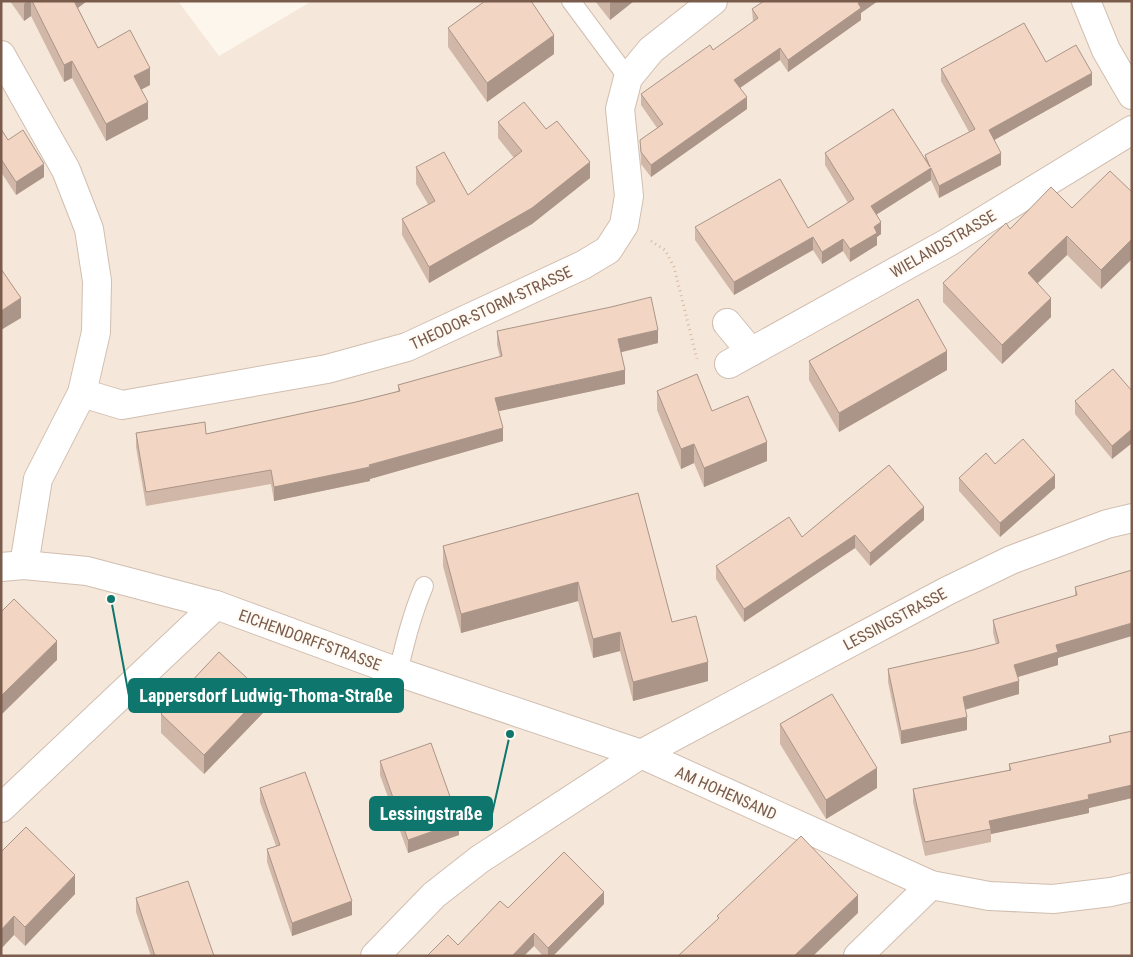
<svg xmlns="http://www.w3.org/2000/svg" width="1133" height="957" font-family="'Roboto Condensed',sans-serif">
<rect width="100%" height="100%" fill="#fdf6ec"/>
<path fill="#f5e8da" d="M 1,1 L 178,1 L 219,56 L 312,1 L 1132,1 L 1132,956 L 1,956 Z"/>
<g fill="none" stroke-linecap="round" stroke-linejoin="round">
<defs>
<g id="lane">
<path d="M 571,1 L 628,78"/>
<path d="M 398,672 C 405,643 412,614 424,586"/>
</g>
<g id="street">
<path d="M 1086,1 L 1106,50 L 1132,95"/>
<path d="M 1,55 L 66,170 L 89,229 L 97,281 L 96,332 L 82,393 L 38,479 L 24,565"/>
<path d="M 727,323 L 751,352"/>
<path d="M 729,364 L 947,243 L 1132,130"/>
<path d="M 82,393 L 122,405 L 327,369 L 407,347 L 583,265 L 608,250 L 624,225 L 629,196 L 620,109 L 628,78 L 651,50 L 713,1"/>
<path d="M 1,567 L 24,565 L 87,571 L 216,605 L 398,672 L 641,754 L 931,885 L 989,896 L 1053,899 L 1111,892 L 1132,887"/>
<path d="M 1,808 L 216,605"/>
<path d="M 375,956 L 434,895 L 480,859 L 641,754 L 947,591 L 1011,560 L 1107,524 L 1132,518"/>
<path d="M 858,956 L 931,885"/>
</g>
</defs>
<use href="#lane" stroke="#d1beb0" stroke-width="20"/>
<use href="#street" stroke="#d1beb0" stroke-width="30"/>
<path stroke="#d9b8a5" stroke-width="3" stroke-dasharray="1 4" stroke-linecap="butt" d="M 651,241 L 665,250 L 674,267 L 697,359"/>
<use href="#lane" stroke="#fff" stroke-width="18"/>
<use href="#street" stroke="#fff" stroke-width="28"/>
</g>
<g fill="#d1b7a8">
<path d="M 10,1 L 87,1 L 78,8 L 98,48 L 150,85 L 141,90 L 148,119 L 106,141 L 72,78 L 64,82 L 31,16 L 24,21 Z"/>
<path d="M 595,1 L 634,1 L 610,20 Z"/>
<path d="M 752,9 L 861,13 L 861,20 L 788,72 L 780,60 L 740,88 L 747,109 L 651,177 L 641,164 L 640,140 L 657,128 L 641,105 L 641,94 L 713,50 L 753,22 Z"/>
<path d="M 448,28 L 554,54 L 487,102 L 448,47 Z"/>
<path d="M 1046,62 L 1092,85 L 994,140 L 1001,165 L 939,198 L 931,180 L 877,214 L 881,234 L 877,237 L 877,245 L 850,262 L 843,251 L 822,264 L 813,250 L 734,295 L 695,240 L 695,227 L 808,228 L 848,203 L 825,165 L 825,153 L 925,159 L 925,155 L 969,132 L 941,81 L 941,69 Z"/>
<path d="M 498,122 L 546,129 L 590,178 L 532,224 L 429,283 L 402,235 L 402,219 L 428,204 L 416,184 L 416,167 L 468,195 L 514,158 L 498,138 Z"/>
<path d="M 1,129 L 8,140 L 44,177 L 16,195 L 1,172 Z"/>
<path d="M 1132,192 L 1132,259 L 1101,289 L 1067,255 L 1038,283 L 1051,317 L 1002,364 L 943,302 L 943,283 L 1010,229 L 1072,208 Z"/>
<path d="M 497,331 L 658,343 L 621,352 L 625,384 L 498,411 L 503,441 L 370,479 L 370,481 L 274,501 L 271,484 L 146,506 L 136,447 L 136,433 L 206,434 L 356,402 L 398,391 L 398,385 L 500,357 L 497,345 Z"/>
<path d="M 809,361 L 947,370 L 839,432 L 809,380 Z"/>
<path d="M 657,391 L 712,411 L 767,461 L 704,487 L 694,463 L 681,469 L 657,410 Z"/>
<path d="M 1132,391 L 1132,443 L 1112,459 L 1075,414 L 1075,401 Z"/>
<path d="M 995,464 L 1055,488 L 1000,537 L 959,491 L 959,478 Z"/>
<path d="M 638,493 L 672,622 L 708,681 L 633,701 L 620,651 L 593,658 L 578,601 L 461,633 L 443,566 L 443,546 Z"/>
<path d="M 924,520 L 870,566 L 855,548 L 744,622 L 716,579 L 716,566 L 802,537 Z"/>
<path d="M 1132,570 L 1058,658 L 1058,665 L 1018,677 L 1019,694 L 965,710 L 967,730 L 901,744 L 888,682 L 888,669 L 973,650 L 996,644 L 993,633 L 993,620 L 1075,596 L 1075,587 Z"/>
<path d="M 263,713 L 204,774 L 161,733 L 161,714 Z"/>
<path d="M 780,724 L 877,788 L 826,819 L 780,744 Z"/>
<path d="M 1132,731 L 1132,798 L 1089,808 L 1089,813 L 991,834 L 991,842 L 925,856 L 913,802 L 913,789 L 1009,770 L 1009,764 L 1109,742 L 1109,736 Z"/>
<path d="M 380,761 L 459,835 L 408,853 L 380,775 Z"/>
<path d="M 260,788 L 352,915 L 292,936 L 267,862 L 267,849 L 276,846 L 260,802 Z"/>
<path d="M 1,852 L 75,894 L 25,946 L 14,935 Z"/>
<path d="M 136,898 L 214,956 L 151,956 L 136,912 Z"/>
<path d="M 604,904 L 553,956 L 543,956 L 534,946 L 458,945 L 508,908 Z"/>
</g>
<g fill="#aa9588">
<path d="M 27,1 L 31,1 L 31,16 L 24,21 L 24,4 Z"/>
<path d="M 71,1 L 87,1 L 71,13 Z"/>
<path d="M 612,1 L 634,1 L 610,20 L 610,3 Z"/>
<path d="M 861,1 L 878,1 L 861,13 L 861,20 L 788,72 L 788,60 Z"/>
<path d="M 554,35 L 554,54 L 487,102 L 487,83 Z"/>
<path d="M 780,48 L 780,60 L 734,92 L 734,80 Z"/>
<path d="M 72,61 L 72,78 L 64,82 L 64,65 Z"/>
<path d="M 150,68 L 150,85 L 134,93 L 134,76 Z"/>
<path d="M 1092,73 L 1092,85 L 989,143 L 989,130 Z"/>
<path d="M 747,97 L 747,109 L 651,177 L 651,165 Z"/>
<path d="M 148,102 L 148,119 L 106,141 L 106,124 Z"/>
<path d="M 1001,153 L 1001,165 L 939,198 L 939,186 Z"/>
<path d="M 590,162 L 590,178 L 532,224 L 429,283 L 429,267 Z"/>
<path d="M 44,164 L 44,177 L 16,195 L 16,182 Z"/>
<path d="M 931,168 L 931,180 L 871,218 L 871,206 Z"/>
<path d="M 881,222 L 881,234 L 877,237 L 877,245 L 850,262 L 850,249 L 874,227 Z"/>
<path d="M 1067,236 L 1067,255 L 1028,292 L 1028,273 Z"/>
<path d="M 813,237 L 813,250 L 734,295 L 734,282 Z"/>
<path d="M 843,239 L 843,251 L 822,264 L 822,252 Z"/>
<path d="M 1132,239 L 1132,259 L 1101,289 L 1101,270 Z"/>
<path d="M 21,298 L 21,318 L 1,330 L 1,311 Z"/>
<path d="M 1051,298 L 1051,317 L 1002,364 L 1002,345 Z"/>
<path d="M 658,330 L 658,343 L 618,353 L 618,339 Z"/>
<path d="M 947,351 L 947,370 L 839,432 L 839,413 Z"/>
<path d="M 625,370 L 625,384 L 495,412 L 495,398 Z"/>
<path d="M 503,428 L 503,441 L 370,479 L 370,481 L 274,501 L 274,487 L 369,465 Z"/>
<path d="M 1132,429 L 1132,443 L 1112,459 L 1112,446 Z"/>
<path d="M 767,442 L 767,461 L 704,487 L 704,468 Z"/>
<path d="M 694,444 L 694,463 L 681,469 L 681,449 Z"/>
<path d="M 1055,475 L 1055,488 L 1000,537 L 1000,523 Z"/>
<path d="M 924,507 L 924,520 L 870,566 L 870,553 Z"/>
<path d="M 855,535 L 855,548 L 744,622 L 744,609 Z"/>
<path d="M 578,582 L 578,601 L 461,633 L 461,614 Z"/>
<path d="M 1132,623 L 1132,636 L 1058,658 L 1058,665 L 1014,678 L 1014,665 L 1056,645 Z"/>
<path d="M 620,632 L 620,651 L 593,658 L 593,639 Z"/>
<path d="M 57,641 L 57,660 L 1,715 L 1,696 Z"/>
<path d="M 708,662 L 708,681 L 633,701 L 633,682 Z"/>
<path d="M 1019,681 L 1019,694 L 963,710 L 963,697 Z"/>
<path d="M 263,693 L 263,713 L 204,774 L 204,755 Z"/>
<path d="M 967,717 L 967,730 L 901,744 L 901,731 Z"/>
<path d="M 877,768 L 877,788 L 826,819 L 826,800 Z"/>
<path d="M 1132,785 L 1132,798 L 1089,808 L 1089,813 L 991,834 L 989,821 L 1088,795 Z"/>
<path d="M 459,822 L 459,835 L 408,853 L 408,840 Z"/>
<path d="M 75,875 L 75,894 L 25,946 L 25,927 Z"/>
<path d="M 604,892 L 604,904 L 553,956 L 548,956 L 548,948 Z"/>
<path d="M 858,895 L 858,913 L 813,956 L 794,956 Z"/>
<path d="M 352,901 L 352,915 L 292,936 L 292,923 Z"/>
<path d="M 14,916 L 14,935 L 1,949 L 1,930 Z"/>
<path d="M 534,933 L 534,946 L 524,956 L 512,956 Z"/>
</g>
<g fill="#f3d5c3" stroke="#aa9588">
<path d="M 32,1 L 74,1 L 98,48 L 130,30 L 150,68 L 134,76 L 148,102 L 106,124 L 72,61 L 64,65 Z"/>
<path d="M 485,1 L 531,1 L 554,35 L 487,83 L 448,28 Z"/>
<path d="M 764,1 L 861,1 L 858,3 L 861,8 L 788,60 L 780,48 L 734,80 L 747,97 L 651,165 L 641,152 L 640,140 L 663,124 L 641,94 L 710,45 L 713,50 L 758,18 L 752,9 Z"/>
<path d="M 1024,23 L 1046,62 L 1076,45 L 1092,73 L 989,130 L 1001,153 L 939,186 L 931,168 L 871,206 L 881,222 L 874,227 L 877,233 L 850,249 L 843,239 L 822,252 L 813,237 L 734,282 L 695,227 L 780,179 L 808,228 L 854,199 L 825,153 L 893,109 L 930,167 L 925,155 L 975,129 L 941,69 Z"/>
<path d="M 524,102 L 546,129 L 557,121 L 590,162 L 532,208 L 429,267 L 402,219 L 435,201 L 416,167 L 444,152 L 468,195 L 522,151 L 498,122 Z"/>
<path d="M 1,129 L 8,140 L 23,130 L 44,164 L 16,182 L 1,159 Z"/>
<path d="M 1110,171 L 1132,192 L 1132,239 L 1101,270 L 1067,236 L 1028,273 L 1051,298 L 1002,345 L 943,283 L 1006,223 L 1010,229 L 1051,187 L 1072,208 Z"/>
<path d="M 1,269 L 21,298 L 1,311 Z"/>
<path d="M 651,297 L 658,330 L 618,339 L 625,370 L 495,398 L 503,428 L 369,465 L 370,467 L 274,487 L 271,470 L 146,492 L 136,433 L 205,422 L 206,434 L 356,402 L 400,391 L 398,385 L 502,356 L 497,331 L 611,307 Z"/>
<path d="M 918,299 L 947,351 L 839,413 L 809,361 Z"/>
<path d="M 1113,369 L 1132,391 L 1132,429 L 1112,446 L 1075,401 Z"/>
<path d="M 697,374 L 712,411 L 748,396 L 767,442 L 704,468 L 694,444 L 681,449 L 657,391 Z"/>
<path d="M 1023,439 L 1055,475 L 1000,523 L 959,478 L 986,453 L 995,464 Z"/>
<path d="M 889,465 L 924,507 L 870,553 L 855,535 L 744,609 L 716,566 L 789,517 L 802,537 Z"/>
<path d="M 638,493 L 672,622 L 696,616 L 708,662 L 633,682 L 620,632 L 593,639 L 578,582 L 461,614 L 443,546 Z"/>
<path d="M 1132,570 L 1132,623 L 1056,645 L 1058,652 L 1014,665 L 1019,681 L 963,697 L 967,717 L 901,731 L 888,669 L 973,650 L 999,643 L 993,620 L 1077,595 L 1075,587 Z"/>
<path d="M 14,599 L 57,641 L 1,696 L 1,612 Z"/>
<path d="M 219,652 L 263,693 L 204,755 L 161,714 Z"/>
<path d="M 832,694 L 877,768 L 826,800 L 780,724 Z"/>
<path d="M 1132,731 L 1132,785 L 1088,795 L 1089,799 L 989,821 L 991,829 L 925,842 L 913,789 L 1011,770 L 1009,764 L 1111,742 L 1109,736 Z"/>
<path d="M 431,743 L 459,822 L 408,840 L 380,761 Z"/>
<path d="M 305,772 L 352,901 L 292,923 L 267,849 L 280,845 L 260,788 Z"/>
<path d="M 26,827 L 75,875 L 25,927 L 14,916 L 1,930 L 1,852 Z"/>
<path d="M 801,836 L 858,895 L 794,956 L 678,956 L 719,918 L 717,916 Z"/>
<path d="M 564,852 L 604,892 L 548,948 L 534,933 L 512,956 L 427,956 L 448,935 L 458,945 L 500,901 L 508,908 Z"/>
<path d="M 188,881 L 214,956 L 155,956 L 136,898 Z"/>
</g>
<g text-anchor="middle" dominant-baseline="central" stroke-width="4" stroke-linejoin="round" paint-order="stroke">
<g font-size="16" fill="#7a5c4d" stroke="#fffaf3">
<text transform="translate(943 244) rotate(-30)">WIELANDSTRASSE</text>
<text transform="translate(491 308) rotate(-25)">THEODOR-STORM-STRASSE</text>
<text transform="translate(895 619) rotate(-28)">LESSINGSTRASSE</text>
<text transform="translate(310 640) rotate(20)">EICHENDORFFSTRASSE</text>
<text transform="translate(726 793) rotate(24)">AM HOHENSAND</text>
</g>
</g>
<path fill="none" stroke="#0f766e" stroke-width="2" d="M111 599L129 696M510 734L492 814"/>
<g fill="#0f766e" stroke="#fffaf3" stroke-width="2">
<circle cx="111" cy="599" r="5"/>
<circle cx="510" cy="734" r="5"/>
</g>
<g fill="#0f766e" stroke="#0f766e" stroke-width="2">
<rect x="129" y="679" width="274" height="33" rx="5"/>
<rect x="370" y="797" width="122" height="33" rx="5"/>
</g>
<g font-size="18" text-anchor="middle" font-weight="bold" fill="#fff">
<text x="266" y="702">Lappersdorf Ludwig-Thoma-Straße</text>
<text x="431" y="820">Lessingstraße</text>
</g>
<rect width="1133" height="957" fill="none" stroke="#7a5c4d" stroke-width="5"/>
</svg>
